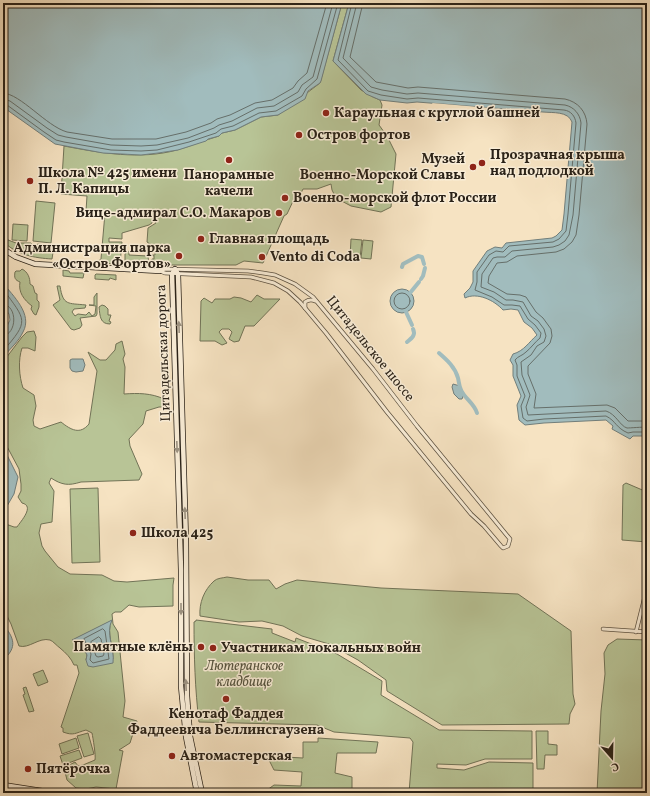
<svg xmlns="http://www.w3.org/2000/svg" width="650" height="796" font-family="Vollkorn,serif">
<rect width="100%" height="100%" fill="#f6e3c2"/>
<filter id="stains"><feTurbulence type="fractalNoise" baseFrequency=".005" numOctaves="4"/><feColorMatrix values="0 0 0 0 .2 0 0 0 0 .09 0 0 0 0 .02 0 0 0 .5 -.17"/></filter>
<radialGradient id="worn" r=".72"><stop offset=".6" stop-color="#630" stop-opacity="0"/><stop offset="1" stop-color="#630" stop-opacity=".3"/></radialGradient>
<g fill="#b8c496" stroke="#717357" fill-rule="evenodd">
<path d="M 342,3 L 349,3 L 333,61 L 361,90 L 373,97 L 380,100 L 382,105 L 379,125 L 387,136 L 396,154 L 391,207 L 381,212 L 351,206 L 336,198 L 332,190 L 331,184 L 317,189 L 303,189 L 300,195 L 295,197 L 287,214 L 284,216 L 263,263 L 244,261 L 236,265 L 151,265 L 152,259 L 154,259 L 154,256 L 152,255 L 155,255 L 155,247 L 153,246 L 147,242 L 148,228 L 156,223 L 153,220 L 152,223 L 149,225 L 122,233 L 122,239 L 109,238 L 109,242 L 122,242 L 120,264 L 96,263 L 101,259 L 105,213 L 86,211 L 87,196 L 61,194 L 64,146 C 101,153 140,160 177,150 C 191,146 205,140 219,136 L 222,133 L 235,130 L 261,117 L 278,115 L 320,83 Z"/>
<path d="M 36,201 L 55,203 L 51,243 L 33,241 Z"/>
<path d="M 3,224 L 3,231 L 8,240 L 16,243 L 31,243 L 34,246 L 38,244 L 54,246 L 52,259 C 35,258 16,255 3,241 Z"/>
<path d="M 13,224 L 28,225 L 27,241 L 12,240 Z"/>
<path d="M 351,239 L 362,240 L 360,258 L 350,257 Z"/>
<path d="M 363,240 L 373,241 L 371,259 L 361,258 Z"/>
<path d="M 129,251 L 129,255 L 148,256 L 149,266 L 125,264 L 125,254 Z"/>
<path d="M 22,269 C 28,272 30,278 30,284 L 33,286 L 35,293 L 37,294 L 37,300 L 39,302 L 39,307 L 36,315 L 34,314 L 31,309 L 32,306 C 24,300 18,292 20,282 C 15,280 14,278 15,272 L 16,271 L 20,271 Z"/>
<path d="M 63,270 L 69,271 L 70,273 L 84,273 L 83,278 L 63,276 Z"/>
<path d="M 96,274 L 116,275 L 116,280 L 110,278 L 109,280 L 95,279 L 95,275 Z"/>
<path d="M 57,286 L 60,286 C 63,306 68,303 86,305 L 85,308 L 74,309 L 72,312 L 75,316 L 78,314 L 86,315 L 89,312 L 92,316 L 95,314 L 96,306 L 89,305 L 94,305 L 94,297 L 97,293 L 97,314 L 96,316 L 80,318 L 82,325 L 80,328 L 74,330 L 71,329 L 53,305 L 60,300 Z"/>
<path d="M 257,295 L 264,299 L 280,299 L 254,326 L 245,326 L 239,341 L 234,342 L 229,339 L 232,332 L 229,329 L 222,329 L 219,332 L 227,343 L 222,345 L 215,341 L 200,341 L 201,301 L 204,298 L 212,303 L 215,299 L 230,299 L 234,297 L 241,298 L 251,302 Z"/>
<path d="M 102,305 L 105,306 L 108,309 L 108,315 L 111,315 L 109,321 L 111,322 L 110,324 C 100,324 100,316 99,307 Z"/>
<path d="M 34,331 L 36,337 L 35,351 L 28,348 L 22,348 C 18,360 19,376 23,388 L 34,395 L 36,406 L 33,420 L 34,426 L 40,429 L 61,422 C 71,430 80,435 89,424 L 97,371 L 88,352 L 100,360 L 106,360 L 115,350 L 116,344 L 122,341 L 125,354 L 123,359 L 125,367 L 124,394 C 138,393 151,393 164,399 L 166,407 L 159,407 L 146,411 L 143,424 L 129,439 L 130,446 L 142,474 L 139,480 L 81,482 C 68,486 62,485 51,478 L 49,483 L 54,491 L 52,522 L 41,524 L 39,533 L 42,546 L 45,551 L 58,567 L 70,574 L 102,575 L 114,581 L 127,582 L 174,578 L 173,585 L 173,606 L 139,607 L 129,605 L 121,612 L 115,612 L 112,614 L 113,624 L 118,632 L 125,701 L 123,717 L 137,721 L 130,743 L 119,750 L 123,751 L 116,789 L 96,787 L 86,789 L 76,788 L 67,780 L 64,768 L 75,762 L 78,766 L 83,765 L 95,760 C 96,756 93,738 92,733 L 86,730 C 75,733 74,736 63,732 L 63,728 L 61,727 L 79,673 L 77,665 L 74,665 C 71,658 66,653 60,648 C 57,646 53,641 50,640 C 39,637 29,649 19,646 L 11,624 L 3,608 L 3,523 L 14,527 L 17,527 C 21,521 35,506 22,503 L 18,497 L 21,491 L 21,484 L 19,469 L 3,439 L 3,362 L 22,337 L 27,332 ZM 111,621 C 107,633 113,646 113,659 L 86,660 L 87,655 L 80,640 L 73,640 Z"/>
<path d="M 626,483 L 647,492 L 647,542 L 622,540 L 623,485 Z"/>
<path d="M 98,488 L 100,562 L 72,563 L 70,489 Z"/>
<path d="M 227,577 L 248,580 L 269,580 L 276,589 L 285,584 L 297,580 L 381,588 L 518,594 L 571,631 L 573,694 L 575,704 L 570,714 L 569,724 L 442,725 L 387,691 L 386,680 L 358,660 L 329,644 L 302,636 L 283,626 L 262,621 L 239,622 L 200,616 C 199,603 204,590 214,581 C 217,578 223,578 227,577 Z"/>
<path d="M 196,620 L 272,629 L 272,633 L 295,642 L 296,638 L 337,654 L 382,681 L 381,695 L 439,730 L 532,731 L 532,759 L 485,759 L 466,765 L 437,764 L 437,768 L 464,770 L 489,762 L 533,763 L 533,793 L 409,793 L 413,742 L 410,738 L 334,732 L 317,725 L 199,722 C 195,689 194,656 194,622 L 196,621 Z"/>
<path d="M 617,639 L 647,640 L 647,793 L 597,793 L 601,711 L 605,674 L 604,653 L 608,645 Z"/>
<path d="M 43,670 L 48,682 L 38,686 L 33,674 Z"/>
<path d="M 26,687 L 34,711 L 29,712 L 23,695 L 25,694 L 23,688 Z"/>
<path d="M 536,731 L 548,731 L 548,744 L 557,745 L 557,755 L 545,755 L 544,769 L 537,769 Z"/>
<path d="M 88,733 L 94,754 L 84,757 L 77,736 Z"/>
<path d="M 76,738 L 79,748 L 62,754 L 59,744 Z"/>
<path d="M 318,738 L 378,742 L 376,753 L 337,753 L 335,773 L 352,777 L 352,793 L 354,793 L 263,793 L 274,785 L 301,786 L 302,772 L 274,770 L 267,756 L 303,758 L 303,742 L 318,742 Z"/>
<path d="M 79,750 L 82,758 L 63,765 L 60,756 Z"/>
</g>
<g fill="#a1bcbd" stroke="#717e7b">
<path d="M 3,3 L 342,3 L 321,81 L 320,83 L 308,91 L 305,99 L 278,115 L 261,117 L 235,130 L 222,133 L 219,136 L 208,139 L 206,141 L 178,150 L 158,153 L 141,155 L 103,153 L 55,144 L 3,107 Z"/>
<path d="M 349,3 L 647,3 L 647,436 L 633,436 L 630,439 L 612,429 L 613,426 L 606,420 L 544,423 L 525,425 L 519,420 L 517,405 L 521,396 L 513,376 L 513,365 L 510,360 L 513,354 C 524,351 529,342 537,335 L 532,328 L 524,322 L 518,310 L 511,309 L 503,310 C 494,300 477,292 465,298 L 464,294 L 470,288 L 473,282 L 473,271 L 487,251 L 495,247 L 502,248 L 506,243 L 552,238 L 556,236 L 562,230 L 564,214 L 572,122 C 568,111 553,113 543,112 L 417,102 L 407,103 L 380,100 L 366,94 L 333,61 Z"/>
<path d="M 3,283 C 13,296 33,314 23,332 C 19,341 10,349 3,357 L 3,334 L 10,320 L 9,314 L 3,306 Z"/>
<circle cx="402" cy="301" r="12"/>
<path d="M 72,359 L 83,359 L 85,365 L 83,371 L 76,372 L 72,371 L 70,368 L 70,360 Z"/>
<path d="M 453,384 L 460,386 L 464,394 L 462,399 L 459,399 L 454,394 L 452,387 Z"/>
<path d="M 3,447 L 18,477 L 14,494 L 3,513 L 3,492 L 7,483 L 7,475 L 3,470 Z"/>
<path d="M 112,620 C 105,634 115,648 113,663 L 93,667 L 88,666 L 86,660 L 87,655 L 80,641 L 72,640 Z"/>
<path d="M 3,624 C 14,638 18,647 3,660 Z"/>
</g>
<path fill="#f6e3c2" d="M 432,103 L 524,111 L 524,113 L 433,105 Z"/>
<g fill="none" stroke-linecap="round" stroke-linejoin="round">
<g stroke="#666f6a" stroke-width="1">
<path d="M 352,3 L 338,60 L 368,91 L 381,95 L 407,99 L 418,98 L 564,110 C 571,111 575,116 576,123 L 568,214 L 566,231 L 559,239 L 553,242 L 509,246 L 503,252 L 496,251 L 489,255 L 477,272 L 477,282 L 475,290 L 492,297 L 504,305 L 512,305 L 520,306 L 528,319 L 535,325 L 541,333 L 540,338 C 535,342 531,348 526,352 C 522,356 518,356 515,360 L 517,365 L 517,376 L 525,396 L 521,406 L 523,418 L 527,421 L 544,419 L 606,416 C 616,421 616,428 628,433 L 633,432 L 647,432"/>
<path d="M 357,3 L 343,58 L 371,87 L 382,90 L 407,94 L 418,93 L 565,105 C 574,107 580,114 581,123 L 573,215 L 569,235 L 565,241 L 559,245 L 553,247 L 512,251 L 505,257 L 497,257 L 493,258 L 482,274 L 481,287 L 494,292 L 506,300 L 513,300 L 523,302 L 531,316 L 538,321 L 544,329 L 546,336 L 544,342 L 537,346 L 531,355 L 521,362 L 522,375 L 530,395 L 526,407 L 528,415 L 606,411 C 616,414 620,426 627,428 C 629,428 643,427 647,427"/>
<path d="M 363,3 L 350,57 L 376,82 L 408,88 L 418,87 L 565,99 C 578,102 586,111 587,124 L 579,215 L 576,235 L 572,242 L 564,249 L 556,252 L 517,256 L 507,262 L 497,263 L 489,276 L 488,283 L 507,294 L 520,295 L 526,297 L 536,312 L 543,318 L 551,329 L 552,336 L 550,343 L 528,366 L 528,374 L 536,394 L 534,408 L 607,405 L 615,408 L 628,421 L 647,421"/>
<path d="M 3,93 C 21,94 46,126 67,132 L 112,139 L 156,139 L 186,132 L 211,123 L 217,119 L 230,115 L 255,103 L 272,100 L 293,88 L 298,81 L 307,73 L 327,3"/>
<path d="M 3,99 L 10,101 L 47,128 L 58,135 L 66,137 L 111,145 L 141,146 L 157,145 L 188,138 L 214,128 L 219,125 L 232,121 L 257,108 L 274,106 L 298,92 L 302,85 L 313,77 L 333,3"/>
<path d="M 3,104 L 7,105 L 44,132 L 56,140 L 64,142 L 111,150 L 141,151 L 157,150 L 189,142 L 216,133 L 221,129 L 233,126 L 259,113 L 276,111 L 302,96 L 306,89 L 317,79 L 338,3"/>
<path d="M 3,289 C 26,321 30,320 3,351"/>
<circle cx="402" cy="301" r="8"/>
<path d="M 3,304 C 18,306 17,334 3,336"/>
<path d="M 103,629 L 105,631 L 109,659 L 93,663 L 90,660 L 91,654 L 84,639 Z"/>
<path d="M 99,637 L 101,639 L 104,654 L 103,656 L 98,657 L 96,656 L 91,642 Z"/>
</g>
<g stroke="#a1bcbd" stroke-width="4">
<path d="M 402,267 L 403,264 L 418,256 L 422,257 L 424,264"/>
<path d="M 421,279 L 423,276 L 425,268"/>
<path d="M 410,293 L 419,282"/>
<path d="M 406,312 L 412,325"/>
<path d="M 407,342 C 412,338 416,335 413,329"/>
<path d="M 439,353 C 447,360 455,367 458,378 C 459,382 459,386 461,390 C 465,399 474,403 477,413"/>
</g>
<defs>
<g id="street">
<path d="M 165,269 L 248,271 L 263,273 L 275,275 L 295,284 L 313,297 L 373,369 L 417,426 L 510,539 L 508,546 L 503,548 L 501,546 L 484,526 L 471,514 L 387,412 L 326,333 L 300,302 L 288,291 L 274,283 L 251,277 L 165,273 L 160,271 Z"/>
<path d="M 305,308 L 305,302 C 308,300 311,299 315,301"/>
<path d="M 603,629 L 647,632"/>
<path d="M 636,632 L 647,588"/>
</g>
<g id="secondary">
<path d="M 3,249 L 16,257 L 35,264 L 160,271"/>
<path d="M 3,785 L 55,793"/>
<path d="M 197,793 L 186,737 L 181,686 L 181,570 L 172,274 L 175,269 L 178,274 L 186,541 L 187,696 L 190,736 L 202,793"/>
</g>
</defs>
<use href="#street" stroke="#5d5242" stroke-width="4.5"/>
<use href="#secondary" stroke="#2a2218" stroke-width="6"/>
<use href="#street" stroke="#f9edd7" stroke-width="3"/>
<use href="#secondary" stroke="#f9edd7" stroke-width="4.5"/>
</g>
<defs><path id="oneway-solid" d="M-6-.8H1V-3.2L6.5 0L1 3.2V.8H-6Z"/></defs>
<g fill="#9c9281">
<use href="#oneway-solid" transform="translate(179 327) rotate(-92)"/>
<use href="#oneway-solid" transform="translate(177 447) rotate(88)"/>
<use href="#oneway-solid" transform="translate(185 513) rotate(-92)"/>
<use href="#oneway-solid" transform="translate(181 609) rotate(90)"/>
<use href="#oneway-solid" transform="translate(186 685) rotate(-92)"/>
</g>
<g fill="#8f2418" stroke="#f9edd7" stroke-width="1.5">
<circle cx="326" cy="113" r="4"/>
<circle cx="299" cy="135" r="4"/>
<circle cx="229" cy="160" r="4"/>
<circle cx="482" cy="163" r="4"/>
<circle cx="473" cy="167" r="4"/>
<circle cx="30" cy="181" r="4"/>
<circle cx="285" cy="198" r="4"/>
<circle cx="279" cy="213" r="4"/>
<circle cx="201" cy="239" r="4"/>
<circle cx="179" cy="256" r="4"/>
<circle cx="262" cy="257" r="4"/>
<circle cx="133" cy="533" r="4"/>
<circle cx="201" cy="647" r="4"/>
<circle cx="213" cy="648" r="4"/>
<circle cx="226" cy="699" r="4"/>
<circle cx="172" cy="756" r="4"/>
<circle cx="28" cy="769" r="4"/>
</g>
<g text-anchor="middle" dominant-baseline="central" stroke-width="3" stroke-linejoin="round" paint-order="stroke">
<g font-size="14" font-weight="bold" fill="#2a2218" stroke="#f9edd7" text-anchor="start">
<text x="334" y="113">Караульная с круглой башней</text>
<text x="307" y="135">Остров фортов</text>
<text x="490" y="155">Прозрачная крыша<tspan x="490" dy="16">над подлодкой</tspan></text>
<text x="465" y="159" text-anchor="end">Музей<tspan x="465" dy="16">Военно-Морской Славы</tspan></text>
<text x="38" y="173">Школа № 425 имени<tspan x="38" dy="16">П. Л. Капицы</tspan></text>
<text x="229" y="175" text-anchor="middle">Панорамные<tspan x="229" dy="16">качели</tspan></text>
<text x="293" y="198">Военно-морской флот России</text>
<text x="271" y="213" text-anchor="end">Вице-адмирал С.О. Макаров</text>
<text x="209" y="239">Главная площадь</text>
<text x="171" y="248" text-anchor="end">Администрация парка<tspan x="171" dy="16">«Остров Фортов»</tspan></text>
<text x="270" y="257">Vento di Coda</text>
<text x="141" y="533">Школа 425</text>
<text x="193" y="647" text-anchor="end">Памятные клёны</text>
<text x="221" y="648">Участникам локальных войн</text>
<text x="226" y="714" text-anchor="middle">Кенотаф Фаддея<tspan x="226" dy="16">Фаддеевича Беллинсгаузена</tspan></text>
<text x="180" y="756">Автомастерская</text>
<text x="36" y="769">Пятёрочка</text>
</g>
<g font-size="14" fill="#2a2218" stroke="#f9edd7">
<text transform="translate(370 349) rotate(51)">Цитадельское шоссе</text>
<text transform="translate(164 353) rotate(-92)">Цитадельская дорога</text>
</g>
<g font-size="14" font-style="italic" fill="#55533e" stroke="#f9edd7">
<text x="244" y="666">Лютеранское<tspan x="244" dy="16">кладбище</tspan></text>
</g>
</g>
<rect width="650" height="796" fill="none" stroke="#f6e3c2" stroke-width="16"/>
<rect x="4" y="4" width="642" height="788" fill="none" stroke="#2a2218" stroke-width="2"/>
<rect x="8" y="8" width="634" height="780" fill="none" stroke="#2a2218"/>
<g transform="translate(612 758) rotate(160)" stroke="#f9edd7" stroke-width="3" paint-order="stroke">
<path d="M0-3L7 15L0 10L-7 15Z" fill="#2a2218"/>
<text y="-6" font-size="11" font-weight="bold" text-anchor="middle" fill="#2a2218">С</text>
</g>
<rect width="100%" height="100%" filter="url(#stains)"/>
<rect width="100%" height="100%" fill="url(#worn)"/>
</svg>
